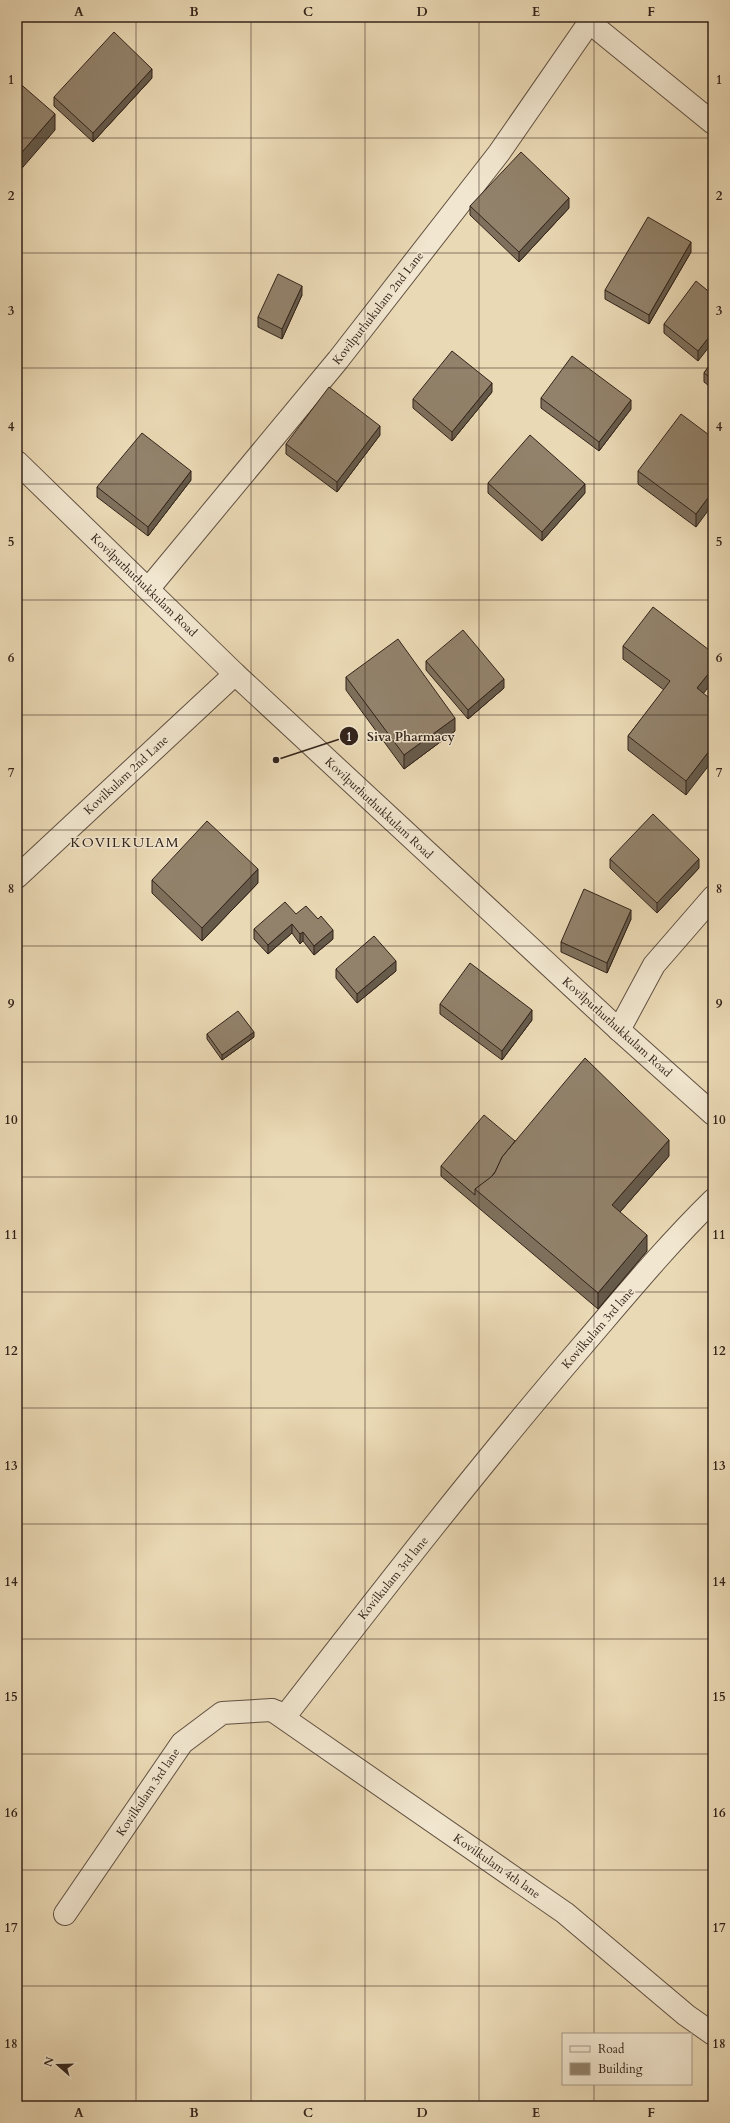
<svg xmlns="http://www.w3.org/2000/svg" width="730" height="2123" font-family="Cardo,serif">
<rect width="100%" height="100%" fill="#ead9b5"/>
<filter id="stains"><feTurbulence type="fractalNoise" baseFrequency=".005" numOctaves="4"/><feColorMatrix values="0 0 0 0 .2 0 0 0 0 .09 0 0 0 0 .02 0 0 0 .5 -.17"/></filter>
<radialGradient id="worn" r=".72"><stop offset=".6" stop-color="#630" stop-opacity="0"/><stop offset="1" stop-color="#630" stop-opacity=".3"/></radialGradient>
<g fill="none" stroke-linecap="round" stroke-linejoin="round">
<defs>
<g id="minor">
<path d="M 589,22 L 713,123"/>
<path d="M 149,588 L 338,360 L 499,153 L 593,17"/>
<path d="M 17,877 L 235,674"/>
<path d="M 619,1030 L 654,965 L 713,897"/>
<path d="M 272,1710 L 565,1913 L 686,2015 L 713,2034"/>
<path d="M 65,1914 L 182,1743 L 222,1713 L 272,1710 L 286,1715 C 383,1590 480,1465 583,1345 C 625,1296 666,1246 713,1200"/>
</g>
<path id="tertiary" d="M 17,462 L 235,674 L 619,1030 L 713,1114"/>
</defs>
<use href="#minor" stroke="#615041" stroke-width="24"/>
<use href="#tertiary" stroke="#615041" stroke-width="24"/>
<use href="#minor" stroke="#f1e6cf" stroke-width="22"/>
<use href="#tertiary" stroke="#f1e6cf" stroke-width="22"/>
</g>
<g fill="#7e705c" stroke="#33231a">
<path d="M 152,78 L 93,142 L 54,106 L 54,97 Z"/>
<path d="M 470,206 L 569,208 L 519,262 L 470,215 Z"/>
<path d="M 691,252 L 649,324 L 605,299 L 605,290 Z"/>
<path d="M 302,295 L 282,339 L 258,327 L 258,317 Z"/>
<path d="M 713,295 L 698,361 L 664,333 L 664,324 Z"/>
<path d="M 713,360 L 713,389 L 704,382 L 704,373 Z"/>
<path d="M 492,392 L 452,441 L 413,408 L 413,399 Z"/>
<path d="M 541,398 L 631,409 L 599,451 L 541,408 Z"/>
<path d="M 380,435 L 337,492 L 286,454 L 286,444 Z"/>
<path d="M 713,438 L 696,527 L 638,484 L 638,471 Z"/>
<path d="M 191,480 L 148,536 L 97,497 L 97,487 Z"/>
<path d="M 488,483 L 585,493 L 542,541 L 488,493 Z"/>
<path d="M 623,646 L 703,693 L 686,795 L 628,750 L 628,736 L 664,690 L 623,659 Z"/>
<path d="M 426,661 L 504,688 L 468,719 L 426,670 Z"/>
<path d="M 346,677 L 455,731 L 404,769 L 346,690 Z"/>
<path d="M 610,859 L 699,868 L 657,913 L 610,868 Z"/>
<path d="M 152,880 L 258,883 L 202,941 L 152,893 Z"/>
<path d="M 296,914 L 333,939 L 314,955 L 303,941 L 300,944 L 292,933 L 268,954 L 254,939 L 254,929 Z"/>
<path d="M 631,919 L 607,973 L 561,952 L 561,942 Z"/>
<path d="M 336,969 L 396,971 L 357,1003 L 336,978 Z"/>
<path d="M 440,1004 L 532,1020 L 502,1060 L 440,1014 Z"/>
<path d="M 207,1034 L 254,1037 L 222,1060 L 207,1039 Z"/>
<path d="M 515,1141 L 669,1156 L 620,1212 L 647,1251 L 598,1309 L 441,1176 L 441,1166 Z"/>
</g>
<g fill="#665b4b" stroke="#33231a">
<path d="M 152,69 L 152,78 L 93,142 L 93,133 Z"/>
<path d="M 55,114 L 55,130 L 17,174 L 17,158 Z"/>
<path d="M 569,198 L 569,208 L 519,262 L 519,252 Z"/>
<path d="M 691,242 L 691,252 L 649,324 L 649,315 Z"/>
<path d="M 302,286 L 302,295 L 282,339 L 282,329 Z"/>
<path d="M 713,332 L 713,342 L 698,361 L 698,351 Z"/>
<path d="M 492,383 L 492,392 L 452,441 L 452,432 Z"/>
<path d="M 631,400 L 631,409 L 599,451 L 599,442 Z"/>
<path d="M 380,426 L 380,435 L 337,492 L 337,482 Z"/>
<path d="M 191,471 L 191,480 L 148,536 L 148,527 Z"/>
<path d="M 585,484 L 585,493 L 542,541 L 542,532 Z"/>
<path d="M 713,491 L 713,504 L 696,527 L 696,514 Z"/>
<path d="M 713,668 L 713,681 L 697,702 L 697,688 Z"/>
<path d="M 504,679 L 504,688 L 468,719 L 468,710 Z"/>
<path d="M 455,718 L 455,731 L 404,769 L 404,755 Z"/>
<path d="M 713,746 L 713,760 L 686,795 L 686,781 Z"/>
<path d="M 699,859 L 699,868 L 657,913 L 657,903 Z"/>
<path d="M 258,869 L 258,883 L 202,941 L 202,928 Z"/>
<path d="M 631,910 L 631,919 L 607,973 L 607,963 Z"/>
<path d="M 292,924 L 292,933 L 268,954 L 268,945 Z"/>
<path d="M 333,930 L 333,939 L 314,955 L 314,946 Z"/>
<path d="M 303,932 L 303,941 L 300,944 L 300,934 Z"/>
<path d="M 396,961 L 396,971 L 357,1003 L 357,994 Z"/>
<path d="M 532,1010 L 532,1020 L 502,1060 L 502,1051 Z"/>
<path d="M 254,1032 L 254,1037 L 222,1060 L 222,1055 Z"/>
<path d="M 669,1140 L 669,1156 L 612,1221 L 612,1205 Z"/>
<path d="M 647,1235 L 647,1251 L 598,1309 L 598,1293 Z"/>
</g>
<g fill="#92826b" stroke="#33231a">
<path d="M 114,32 L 152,69 L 93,133 L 54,97 Z"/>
<path d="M 17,81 L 55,114 L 17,158 Z"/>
<path d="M 521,152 L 569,198 L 519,252 L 470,206 Z"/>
<path d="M 648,217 L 691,242 L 649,315 L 605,290 Z"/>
<path d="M 278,274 L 302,286 L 282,329 L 258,317 Z"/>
<path d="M 696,281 L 713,295 L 713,332 L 698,351 L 664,324 Z"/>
<path d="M 452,351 L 492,383 L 452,432 L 413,399 Z"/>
<path d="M 572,356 L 631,400 L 599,442 L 541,398 Z"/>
<path d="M 713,360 L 713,380 L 704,373 Z"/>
<path d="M 329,387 L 380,426 L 337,482 L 286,444 Z"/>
<path d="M 681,414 L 713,438 L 713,491 L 696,514 L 638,471 Z"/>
<path d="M 142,433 L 191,471 L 148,527 L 97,487 Z"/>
<path d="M 530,435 L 585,484 L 542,532 L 488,483 Z"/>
<path d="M 653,607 L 713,653 L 713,668 L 697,688 L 713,701 L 713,746 L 686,781 L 628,736 L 670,681 L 623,646 Z"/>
<path d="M 463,630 L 504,679 L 468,710 L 426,661 Z"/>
<path d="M 398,639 L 455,718 L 404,755 L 346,677 Z"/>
<path d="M 653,814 L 699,859 L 657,903 L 610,859 Z"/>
<path d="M 207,821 L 258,869 L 202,928 L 152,880 Z"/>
<path d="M 584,889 L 631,910 L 607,963 L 561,942 Z"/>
<path d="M 285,902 L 296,914 L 306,906 L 318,919 L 321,916 L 333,930 L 314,946 L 303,932 L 300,934 L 292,924 L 268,945 L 254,929 Z"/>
<path d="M 374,936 L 396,961 L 357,994 L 336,969 Z"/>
<path d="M 470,963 L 532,1010 L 502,1051 L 440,1004 Z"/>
<path d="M 238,1011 L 254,1032 L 222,1055 L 207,1034 Z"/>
<path d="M 585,1058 L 669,1140 L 612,1205 L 647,1235 L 598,1293 L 475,1189 L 494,1174 L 502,1157 Z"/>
<path d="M 484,1115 L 515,1141 L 502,1157 L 495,1172 L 491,1177 L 475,1189 L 475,1195 L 441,1166 Z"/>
</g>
<path fill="none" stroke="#33231a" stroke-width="1" stroke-opacity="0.55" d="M 136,17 L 136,2106M 251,17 L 251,2106M 365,17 L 365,2106M 479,17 L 479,2106M 594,17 L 594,2034M 17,138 L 713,138M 17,253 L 713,253M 17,368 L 713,368M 17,484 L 713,484M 17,600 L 713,600M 17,715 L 713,715M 17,830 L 713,830M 17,946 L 713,946M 17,1062 L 713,1062M 17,1177 L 713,1177M 17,1292 L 713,1292M 17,1408 L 713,1408M 17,1524 L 713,1524M 17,1639 L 713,1639M 17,1754 L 713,1754M 17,1870 L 713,1870M 17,1986 L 713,1986M 594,2084 L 594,2106"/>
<g text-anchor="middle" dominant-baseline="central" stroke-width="3" stroke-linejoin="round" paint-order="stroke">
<g font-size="12" fill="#33231a" stroke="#f1e6cf">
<text transform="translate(378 308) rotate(-52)">Kovilputhukulam 2nd Lane</text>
<text transform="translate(144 585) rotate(44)">Kovilputhuthukkulam Road</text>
<text transform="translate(126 775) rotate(-43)">Kovilkulam 2nd Lane</text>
<text transform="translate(379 808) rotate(43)">Kovilputhuthukkulam Road</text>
<text transform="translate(617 1027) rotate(42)">Kovilputhuthukkulam Road</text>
<text transform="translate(598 1328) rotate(-49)">Kovilkulam 3rd lane</text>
<text transform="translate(393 1578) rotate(-51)">Kovilkulam 3rd lane</text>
<text transform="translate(148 1792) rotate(-56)">Kovilkulam 3rd lane</text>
<text transform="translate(497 1866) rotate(35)">Kovilkulam 4th lane</text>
</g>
<g font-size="14" letter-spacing="1" fill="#33231a" stroke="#f1e6cf">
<text x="125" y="842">KOVILKULAM</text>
</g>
</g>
<path fill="none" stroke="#33231a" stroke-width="1.5" d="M276 760L349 736"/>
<g fill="#33231a" stroke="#f1e6cf" stroke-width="1.5">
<circle cx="276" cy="760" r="4"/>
<circle cx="349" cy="736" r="10"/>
</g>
<g font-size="12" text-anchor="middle" font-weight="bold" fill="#fff">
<text x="349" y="741">1</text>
</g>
<g font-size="13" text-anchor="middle" font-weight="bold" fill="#33231a" stroke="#f1e6cf" stroke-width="3" stroke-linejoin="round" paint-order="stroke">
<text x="411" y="741">Siva Pharmacy</text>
</g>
<rect width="730" height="2123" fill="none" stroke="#ead9b5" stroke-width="44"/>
<rect x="562" y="2033" width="130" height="52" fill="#f1e6cf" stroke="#a59887"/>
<rect x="570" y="2046" width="20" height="6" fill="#f1e6cf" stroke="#a59887"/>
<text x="598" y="2053" font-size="12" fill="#33231a">Road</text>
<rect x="570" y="2063" width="20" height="12" fill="#92826b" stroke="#a59887"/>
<text x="598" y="2073" font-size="12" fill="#33231a">Building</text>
<g transform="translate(58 2065) rotate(290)" stroke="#f1e6cf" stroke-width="3" paint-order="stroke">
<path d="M0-3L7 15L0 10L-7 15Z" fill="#33231a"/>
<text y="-6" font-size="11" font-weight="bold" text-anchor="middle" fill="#33231a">N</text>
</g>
<rect x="22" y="22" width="686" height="2079" fill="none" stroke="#33231a" stroke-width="1.5"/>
<g font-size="13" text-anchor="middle" font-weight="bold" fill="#33231a">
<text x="79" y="16">A</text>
<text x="194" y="16">B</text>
<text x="308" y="16">C</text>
<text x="422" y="16">D</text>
<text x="536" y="16">E</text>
<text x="651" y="16">F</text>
<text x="11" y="84">1</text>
<text x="719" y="84">1</text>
<text x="11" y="200">2</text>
<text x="719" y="200">2</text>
<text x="11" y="315">3</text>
<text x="719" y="315">3</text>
<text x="11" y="431">4</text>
<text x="719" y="431">4</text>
<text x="11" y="546">5</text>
<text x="719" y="546">5</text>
<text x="11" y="662">6</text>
<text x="719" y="662">6</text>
<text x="11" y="777">7</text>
<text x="719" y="777">7</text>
<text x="11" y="893">8</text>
<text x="719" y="893">8</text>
<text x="11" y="1008">9</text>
<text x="719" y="1008">9</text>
<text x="11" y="1124">10</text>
<text x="719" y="1124">10</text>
<text x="11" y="1239">11</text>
<text x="719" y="1239">11</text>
<text x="11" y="1355">12</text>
<text x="719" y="1355">12</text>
<text x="11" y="1470">13</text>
<text x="719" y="1470">13</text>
<text x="11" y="1586">14</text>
<text x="719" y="1586">14</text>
<text x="11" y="1701">15</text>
<text x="719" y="1701">15</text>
<text x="11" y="1817">16</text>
<text x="719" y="1817">16</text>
<text x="11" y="1932">17</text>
<text x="719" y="1932">17</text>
<text x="11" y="2048">18</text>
<text x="719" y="2048">18</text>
<text x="79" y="2117">A</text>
<text x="194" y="2117">B</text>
<text x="308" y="2117">C</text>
<text x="422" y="2117">D</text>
<text x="536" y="2117">E</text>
<text x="651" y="2117">F</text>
</g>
<rect width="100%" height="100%" filter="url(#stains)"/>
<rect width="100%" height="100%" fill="url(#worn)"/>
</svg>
